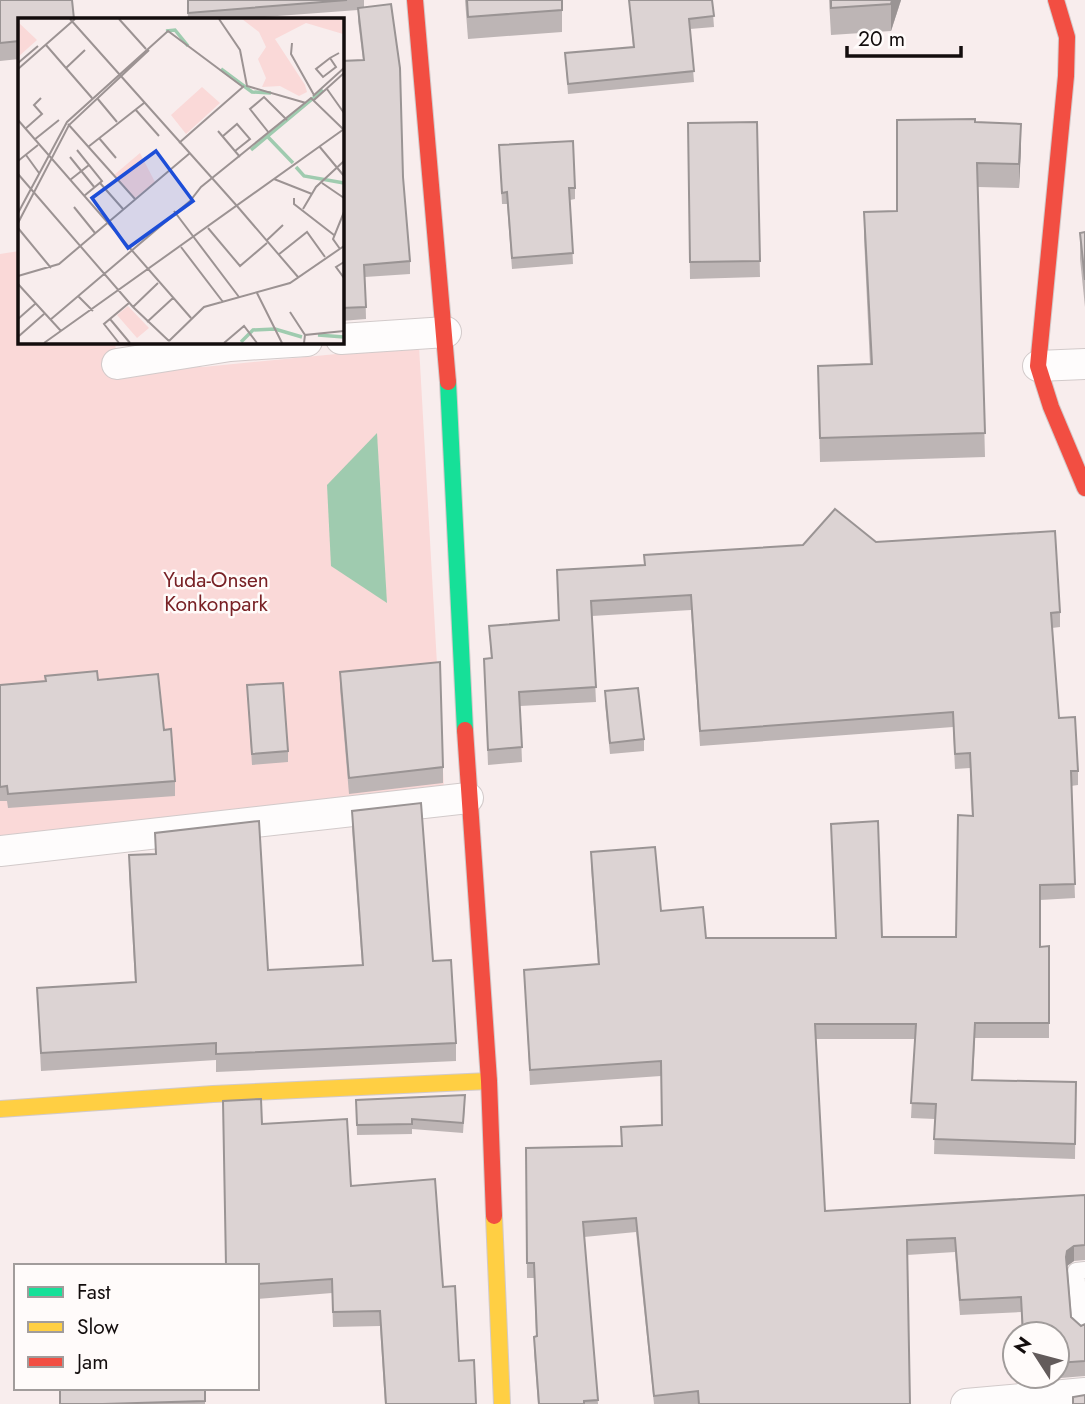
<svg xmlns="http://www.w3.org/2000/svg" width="1085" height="1404" font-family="Jost,sans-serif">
<rect width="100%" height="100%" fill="#f8eded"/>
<path fill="#fad9d8" d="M 19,251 L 19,341 L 115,341 L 117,364 L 203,367 L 419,346 L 444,788 L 0,839 L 0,254 Z"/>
<path fill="#9fcbaf" d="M 377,433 L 387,603 L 331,566 L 327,485 Z"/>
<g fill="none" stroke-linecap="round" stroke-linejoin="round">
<defs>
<path id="lane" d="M 1081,1330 L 1076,1271 L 1085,1270"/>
<g id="street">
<path d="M 341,339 L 446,332"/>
<path d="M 117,364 L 230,346 L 307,341"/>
<path d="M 1038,366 L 1085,364"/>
<path d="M 0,851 L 468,798"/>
<path d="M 966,1404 L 1085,1393"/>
</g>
<path id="fast" d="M 448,382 L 465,730"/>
<g id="slow">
<path d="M 0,1109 L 213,1094 L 489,1081"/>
<path d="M 494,1216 L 502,1404"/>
</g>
<g id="jam">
<path d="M 415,0 L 448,382"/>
<path d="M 1056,0 L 1067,37 L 1066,76 L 1038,366 L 1051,407 L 1085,488"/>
<path d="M 465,730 L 489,1081 L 494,1216"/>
</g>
</defs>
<use href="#lane" stroke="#d2caca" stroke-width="18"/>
<use href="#street" stroke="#d2caca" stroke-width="32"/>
<use href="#fast" stroke="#d2caca" stroke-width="18"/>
<use href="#slow" stroke="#d2caca" stroke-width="18"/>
<use href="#jam" stroke="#d2caca" stroke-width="18"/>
<use href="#lane" stroke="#fefcfc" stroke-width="16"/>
<use href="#street" stroke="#fefcfc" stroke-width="30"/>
<use href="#fast" stroke="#16e098" stroke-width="16"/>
<use href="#slow" stroke="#ffcf43" stroke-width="16"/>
<use href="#jam" stroke="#f24e42" stroke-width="16"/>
</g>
<g fill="#bdb5b5">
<path d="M 0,0 L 19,19 L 19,59 L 0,61 Z"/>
<path d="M 187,0 L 364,0 L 364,7 L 403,177 L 410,261 L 410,274 L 365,277 L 366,319 L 341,321 L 341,61 L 363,60 L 358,21 L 358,10 L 236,19 L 188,19 Z"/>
<path d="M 465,0 L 562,0 L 562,32 L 468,39 Z"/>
<path d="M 629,0 L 712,0 L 714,27 L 690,29 L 694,82 L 568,94 L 565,53 L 633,47 Z"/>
<path d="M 829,0 L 901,0 L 891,31 L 831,35 Z"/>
<path d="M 757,122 L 760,277 L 690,279 L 688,123 Z"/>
<path d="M 975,122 L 1021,148 L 1019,188 L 978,187 L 985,457 L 820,462 L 818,366 L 870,364 L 864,237 L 864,212 L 897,211 Z"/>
<path d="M 499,145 L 575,188 L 575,199 L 570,200 L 573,264 L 512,269 L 507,204 L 502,204 Z"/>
<path d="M 1085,232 L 1085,307 L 1080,259 L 1080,233 Z"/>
<path d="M 876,542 L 1060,612 L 1060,627 L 1052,628 L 1059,718 L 1078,771 L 1078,785 L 1071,786 L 1075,898 L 1040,900 L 1040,947 L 1049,946 L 1049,1038 L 975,1038 L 973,1080 L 1076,1082 L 1075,1159 L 934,1154 L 935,1119 L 911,1118 L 915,1039 L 816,1039 L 825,1211 L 1085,1195 L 1085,1260 L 1074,1261 L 1067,1266 L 1071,1317 L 1081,1326 L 1085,1324 L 1085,1376 L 1024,1381 L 1024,1376 L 1057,1376 L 1057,1334 L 1022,1334 L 1021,1312 L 960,1315 L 955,1252 L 907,1255 L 910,1404 L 654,1404 L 636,1232 L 584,1237 L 598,1404 L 538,1404 L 534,1352 L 534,1337 L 536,1336 L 534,1278 L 527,1278 L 526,1163 L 622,1146 L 621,1127 L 662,1125 L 661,1076 L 530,1085 L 524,970 L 598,964 L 591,866 L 591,852 L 661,911 L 706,938 L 836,938 L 831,824 L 882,937 L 956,937 L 972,816 L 970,768 L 955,769 L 953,727 L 700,746 L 691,610 L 592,616 L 596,702 L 520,706 L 522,762 L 488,765 L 484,659 L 491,658 L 489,626 L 559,620 L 557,570 L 644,565 L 644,555 Z"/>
<path d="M 340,672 L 443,767 L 443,783 L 349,794 L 340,688 Z"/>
<path d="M 98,680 L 164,730 L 175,781 L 175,796 L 8,808 L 7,801 L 0,801 L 0,685 Z"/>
<path d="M 247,685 L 288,751 L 288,762 L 252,765 Z"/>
<path d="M 605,691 L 644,739 L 644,751 L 610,754 L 605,703 Z"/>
<path d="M 352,811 L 433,961 L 456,1043 L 456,1061 L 216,1072 L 216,1060 L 41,1071 L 37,988 L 135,982 L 129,873 L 129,855 L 155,854 L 155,833 L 268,970 L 362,965 L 352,829 Z"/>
<path d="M 356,1100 L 465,1104 L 463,1133 L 412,1129 L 412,1134 L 357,1135 Z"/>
<path d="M 262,1124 L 351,1186 L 443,1287 L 459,1361 L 476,1404 L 385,1404 L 380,1326 L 333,1327 L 332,1293 L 257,1299 L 257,1266 Z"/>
<path d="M 205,1388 L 205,1404 L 60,1404 Z"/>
</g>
<g fill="#9a9494">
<path d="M 892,0 L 901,0 L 891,31 L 891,4 Z"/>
<path d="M 1021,124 L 1021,148 L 1019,188 L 1019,164 Z"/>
<path d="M 1074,1246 L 1074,1261 L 1067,1266 L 1066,1257 L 1067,1251 Z"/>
</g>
<g fill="#dcd3d3" stroke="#9a9494" stroke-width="2">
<path d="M 0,0 L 72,0 L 74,19 L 19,19 L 19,41 L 0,43 Z"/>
<path d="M 188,0 L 347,0 L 188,13 Z"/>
<path d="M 467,0 L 562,0 L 562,10 L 468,17 Z"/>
<path d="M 629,0 L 712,0 L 714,16 L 689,19 L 694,71 L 568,84 L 565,53 L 634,47 Z"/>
<path d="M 831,0 L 892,0 L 891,4 L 831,8 Z"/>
<path d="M 391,4 L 400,68 L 403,177 L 410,261 L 364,265 L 366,307 L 341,308 L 341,61 L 364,60 L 358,8 Z"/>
<path d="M 975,119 L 975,122 L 1021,124 L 1019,164 L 977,163 L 985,433 L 820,438 L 818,366 L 872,364 L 864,212 L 897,211 L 897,120 Z"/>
<path d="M 757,122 L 760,261 L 690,262 L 688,123 Z"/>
<path d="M 573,141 L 575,188 L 569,188 L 573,253 L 512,258 L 507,192 L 502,193 L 499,145 Z"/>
<path d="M 1085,232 L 1085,280 L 1080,233 Z"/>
<path d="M 835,509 L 876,542 L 1055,531 L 1060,612 L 1051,613 L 1059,718 L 1075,717 L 1078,771 L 1071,771 L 1075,884 L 1040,885 L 1040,947 L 1049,946 L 1049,1023 L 975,1023 L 972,1080 L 1076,1082 L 1075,1144 L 934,1139 L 936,1104 L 911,1103 L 916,1024 L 815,1024 L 825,1211 L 1085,1195 L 1085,1245 L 1074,1246 L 1067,1251 L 1066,1257 L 1071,1317 L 1081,1326 L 1085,1324 L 1085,1361 L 1057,1363 L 1057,1334 L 1023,1334 L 1021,1297 L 960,1300 L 955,1238 L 907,1240 L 910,1404 L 699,1404 L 698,1391 L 654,1396 L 636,1218 L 583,1222 L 598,1400 L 584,1401 L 584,1404 L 539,1404 L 534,1337 L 537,1336 L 534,1263 L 527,1263 L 526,1148 L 622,1146 L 621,1127 L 662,1125 L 661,1061 L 530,1070 L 524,970 L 599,964 L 591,852 L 655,847 L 661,911 L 703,907 L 706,938 L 836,938 L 831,824 L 878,821 L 882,937 L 956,937 L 958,815 L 973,816 L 970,753 L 955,754 L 953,712 L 700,731 L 691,595 L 591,601 L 596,687 L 519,692 L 522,747 L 488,750 L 484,659 L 492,658 L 489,626 L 559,620 L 557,570 L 645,565 L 644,555 L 803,545 Z"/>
<path d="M 440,662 L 443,767 L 349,778 L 340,672 Z"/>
<path d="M 97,671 L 98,680 L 158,674 L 164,730 L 171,729 L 175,781 L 8,794 L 7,786 L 0,787 L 0,685 L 46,681 L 45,676 Z"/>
<path d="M 283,683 L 288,751 L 252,754 L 247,685 Z"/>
<path d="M 638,688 L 644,739 L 610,743 L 605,691 Z"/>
<path d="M 421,803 L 433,961 L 451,960 L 456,1043 L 216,1054 L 216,1043 L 41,1053 L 37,988 L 136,982 L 129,855 L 156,854 L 155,833 L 259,821 L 268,970 L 363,965 L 352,811 Z"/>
<path d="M 465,1095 L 463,1123 L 412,1119 L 412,1124 L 357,1125 L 356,1100 Z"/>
<path d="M 261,1099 L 262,1124 L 347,1119 L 351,1186 L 435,1179 L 443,1287 L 455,1286 L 459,1361 L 474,1360 L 476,1404 L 386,1404 L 380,1311 L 333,1312 L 332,1279 L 257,1284 L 257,1266 L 226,1266 L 223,1101 Z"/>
<path d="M 60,1388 L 205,1388 L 205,1401 L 103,1404 L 60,1404 Z"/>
<path d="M 1085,1395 L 1085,1404 L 1073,1404 L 1073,1397 Z"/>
</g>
<g text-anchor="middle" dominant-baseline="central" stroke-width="5" stroke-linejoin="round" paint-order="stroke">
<g font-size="21" fill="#782125" stroke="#fffbfa">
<text x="216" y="580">Yuda-Onsen<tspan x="216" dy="24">Konkonpark</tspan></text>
</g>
</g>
<g transform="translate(18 18)">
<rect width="326" height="326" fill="#f8eded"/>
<path d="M 224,1 L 325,1 L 325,16 L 288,5 L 257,21 L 287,67 L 289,74 L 281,78 L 262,68 L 244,69 L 248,60 L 240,41 L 248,29 L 241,14 ZM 0,4 L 19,22 L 0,39 ZM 184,69 L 202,85 L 168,116 L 153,97 ZM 122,135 L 137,164 L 117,180 L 96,157 ZM 110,288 L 131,310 L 119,320 L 99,297 Z" fill="#fad9d8"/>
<path fill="none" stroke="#9fcbaf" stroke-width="3.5" d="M 148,13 L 157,12 L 170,28M 203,51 L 234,74 L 253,75M 250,119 L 275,145M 233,132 L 305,72M 278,149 L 286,158 L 326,165M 300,317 L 326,319M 223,324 L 235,312 L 257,311 L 284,319"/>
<path fill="none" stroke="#9c9393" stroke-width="2" d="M 52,1 L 219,188M 101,1 L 128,31M 201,1 L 222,32 L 229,68 L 288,85M 274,25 L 273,36 L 296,77M 28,27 L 74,80M 312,40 L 318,49 L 305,59 L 298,51 L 312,40 L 321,35M 0,45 L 20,28M 48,50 L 67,32M 0,51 L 57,1M 309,71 L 326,95M 295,78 L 326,50M 79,80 L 99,104M 296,82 L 326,55M 117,91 L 141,118M 0,102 L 173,300M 50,106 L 117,181M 7,111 L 24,96 L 16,87 L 23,80M 200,113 L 222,139M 251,115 L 232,91 L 246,79 L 269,102M 205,118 L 219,106 L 232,121 L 217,133M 81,120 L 98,140M 16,122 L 41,102M 161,125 L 226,68M 301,128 L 326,158M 70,129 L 126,85M 59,132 L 84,163 L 66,178M 8,137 L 21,155M 52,139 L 77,170M 0,143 L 20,127M 0,156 L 115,289 L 151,323M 256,161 L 294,176M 52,162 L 71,147M 82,165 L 105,191M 304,165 L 326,180M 276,180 L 276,186 L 316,217M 219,188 L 280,259M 56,189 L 77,215M 285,191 L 298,169 L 326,143M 156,193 L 221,279M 0,195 L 49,104 L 150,13 L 225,69M 0,205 L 51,107 L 131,32M 0,210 L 33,250M 190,210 L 222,248 L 249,225M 248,223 L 265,207M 163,229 L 205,284M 322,231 L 315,221 L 326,194M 260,237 L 289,214 L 307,239M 326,244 L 318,249 L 326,260M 0,258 L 41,246 L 172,135M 0,266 L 43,313M 239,275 L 264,325M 60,278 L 75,293M 115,289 L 140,265M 272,294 L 287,317M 0,301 L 17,286M 92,301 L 112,325M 32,302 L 172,183 L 183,169 L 293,80 L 325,111M 129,304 L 155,280M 1,318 L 26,296M 151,323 L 186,289 L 272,265 L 326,228M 26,325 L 326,111M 101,325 L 86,306 L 111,285M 206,325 L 226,308 L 239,325M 286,325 L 287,317 L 326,313"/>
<path fill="#1d4ed8" fill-opacity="0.15" stroke="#1d4ed8" stroke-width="3.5" d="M 138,133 L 175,183 L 110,230 L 74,180 Z"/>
<rect width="326" height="326" fill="none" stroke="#130d0d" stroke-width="3.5"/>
</g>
<rect x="14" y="1264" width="245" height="126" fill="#fffbfa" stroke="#a19c9b" stroke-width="2"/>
<rect x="28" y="1287" width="35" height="10" fill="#16e098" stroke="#a19c9b" stroke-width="2"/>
<text x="77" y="1299" font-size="21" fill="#130d0d">Fast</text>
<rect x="28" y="1322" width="35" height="10" fill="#ffcf43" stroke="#a19c9b" stroke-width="2"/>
<text x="77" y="1334" font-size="21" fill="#130d0d">Slow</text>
<rect x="28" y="1357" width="35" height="10" fill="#f24e42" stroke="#a19c9b" stroke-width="2"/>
<text x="77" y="1369" font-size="21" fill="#130d0d">Jam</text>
<g transform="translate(1036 1355) rotate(306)"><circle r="33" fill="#fffbfa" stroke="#a19c9b" stroke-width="2"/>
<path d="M0-5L12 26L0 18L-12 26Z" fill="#635b5b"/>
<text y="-10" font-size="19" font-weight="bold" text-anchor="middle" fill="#130d0d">N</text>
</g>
<path d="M847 46v10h114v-10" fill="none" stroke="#130d0d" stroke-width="3.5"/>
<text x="858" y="46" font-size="21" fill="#130d0d" stroke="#fffbfa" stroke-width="5" paint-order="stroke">20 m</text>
</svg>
